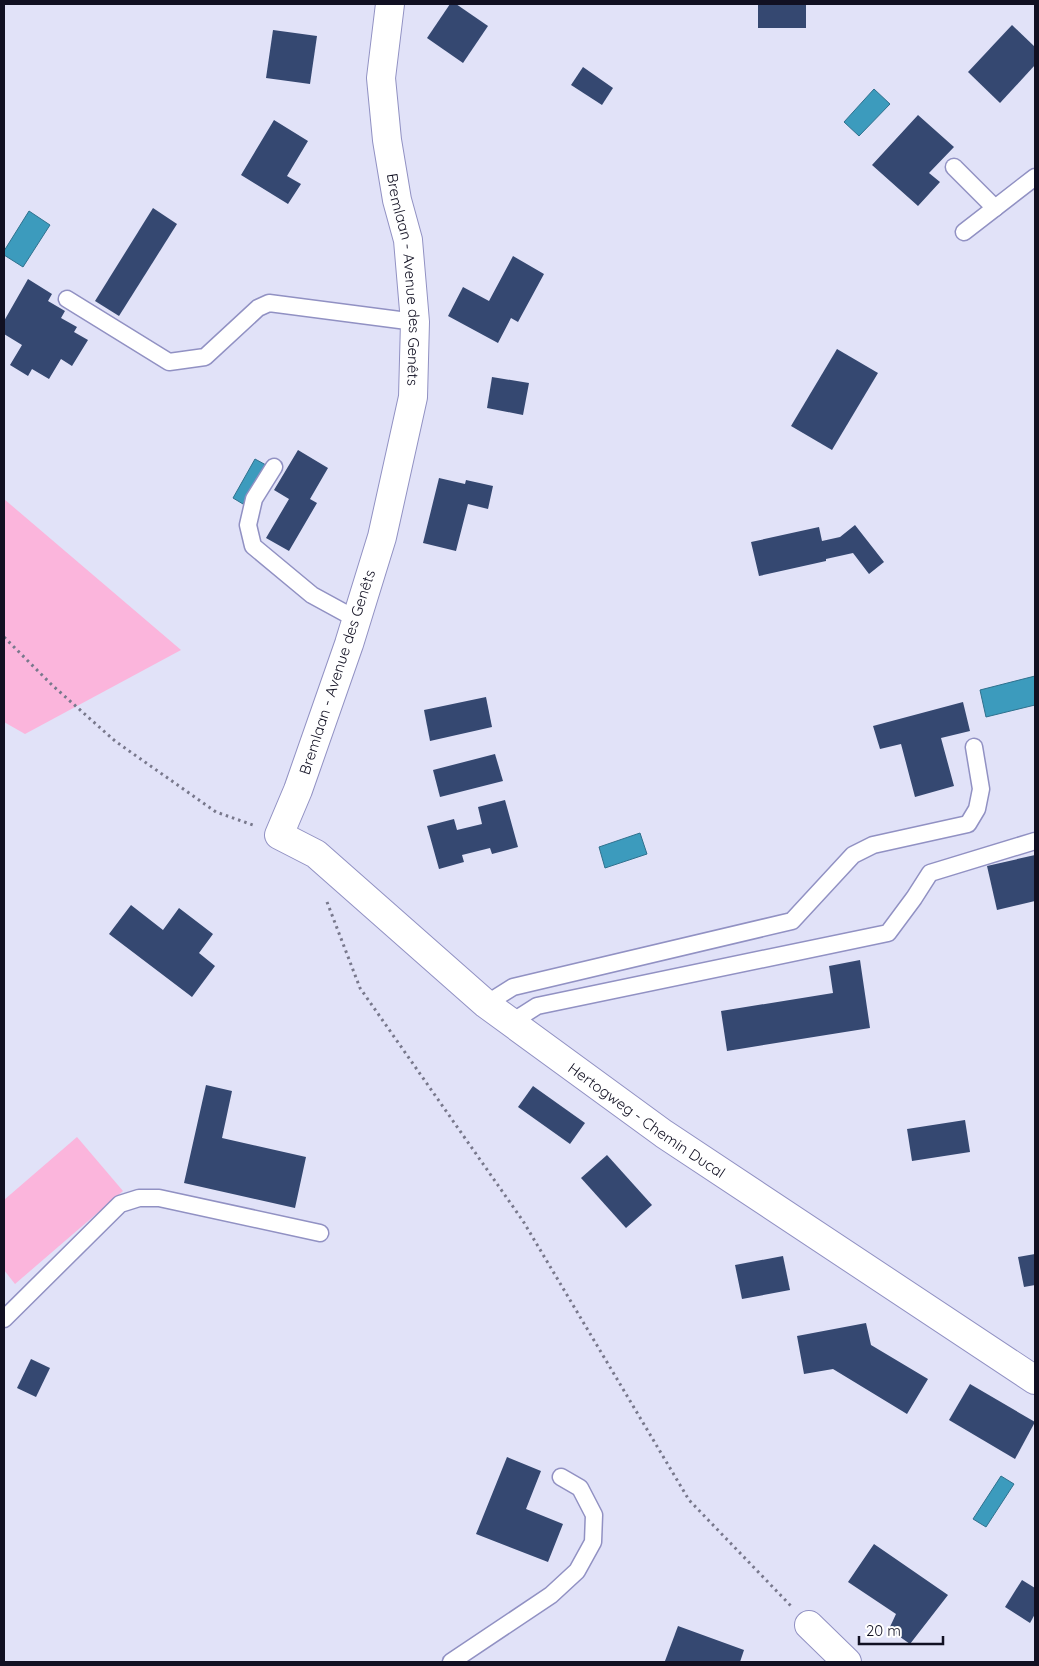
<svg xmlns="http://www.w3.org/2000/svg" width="1039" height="1666" font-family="Quicksand,sans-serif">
<rect width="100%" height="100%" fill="#e1e2f8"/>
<g fill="#fbb5dc">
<path d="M 4,499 L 181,650 L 25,734 L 4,722 Z"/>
<path d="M 77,1137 L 123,1191 L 15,1284 L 4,1270 L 4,1200 Z"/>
</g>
<g fill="#3c9bbd" stroke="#2f718e">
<path d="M 874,89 L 890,104 L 859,136 L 844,122 Z"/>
<path d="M 29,211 L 50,225 L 23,267 L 4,255 L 4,251 Z"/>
<path d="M 255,459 L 266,465 L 243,504 L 233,498 Z"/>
<path d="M 1035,676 L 1035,705 L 986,717 L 980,690 Z"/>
<path d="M 640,833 L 647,854 L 605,868 L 599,847 Z"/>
<path d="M 1001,1476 L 1014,1484 L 986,1527 L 973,1519 Z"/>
</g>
<g fill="#354871">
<path d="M 450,4 L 456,4 L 488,26 L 463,63 L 427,38 Z"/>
<rect x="758" y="4" width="48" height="24"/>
<path d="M 1012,25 L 1035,47 L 1035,65 L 1000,103 L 968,72 Z"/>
<path d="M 273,30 L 317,36 L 310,84 L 266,78 Z"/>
<path d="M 583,67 L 613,88 L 602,105 L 571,85 Z"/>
<path d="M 918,115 L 954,147 L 929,173 L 940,182 L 918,206 L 872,165 Z"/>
<path d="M 274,120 L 308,141 L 287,176 L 301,184 L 288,204 L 241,175 Z"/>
<path d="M 153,208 L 177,224 L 119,316 L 95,301 Z"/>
<path d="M 513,256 L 544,274 L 518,322 L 511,318 L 498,343 L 448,316 L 463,287 L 489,301 Z"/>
<path d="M 28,279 L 52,294 L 48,301 L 65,311 L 61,318 L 77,327 L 74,332 L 88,340 L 72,366 L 61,359 L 49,379 L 32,369 L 28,376 L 10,365 L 22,345 L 4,334 L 4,321 Z"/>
<path d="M 837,349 L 878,373 L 832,450 L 791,426 Z"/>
<path d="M 492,377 L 529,383 L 523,415 L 487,408 Z"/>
<path d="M 298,450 L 328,468 L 310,499 L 317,503 L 289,551 L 266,538 L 289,499 L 274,490 Z"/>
<path d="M 439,478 L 465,484 L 466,480 L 493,486 L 488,509 L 468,504 L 456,551 L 423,543 Z"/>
<path d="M 855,525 L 884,562 L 869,574 L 853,553 L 826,559 L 826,561 L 759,576 L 751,542 L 819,527 L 822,541 L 840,537 Z"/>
<path d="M 486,697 L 492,727 L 430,741 L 424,710 Z"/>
<path d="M 963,702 L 970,731 L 941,738 L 954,786 L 915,797 L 901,744 L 880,749 L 873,726 Z"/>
<path d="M 495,754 L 503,781 L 440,797 L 433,770 Z"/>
<path d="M 505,800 L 518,847 L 492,854 L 490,848 L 462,855 L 464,862 L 439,869 L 427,826 L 454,819 L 457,830 L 482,824 L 478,807 Z"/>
<path d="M 1035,855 L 1035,901 L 997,910 L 987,866 Z"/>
<path d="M 131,905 L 163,930 L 179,908 L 213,934 L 199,953 L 215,966 L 192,997 L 109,934 Z"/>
<path d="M 860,960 L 870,1028 L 727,1051 L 721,1011 L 833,993 L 829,966 Z"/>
<path d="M 206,1085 L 232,1091 L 222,1138 L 306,1157 L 295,1208 L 184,1183 Z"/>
<path d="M 533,1086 L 585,1123 L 570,1144 L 518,1107 Z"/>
<path d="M 965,1120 L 970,1152 L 912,1161 L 907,1129 Z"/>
<path d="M 607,1155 L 652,1205 L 626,1228 L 581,1178 Z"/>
<path d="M 1035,1254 L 1035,1285 L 1024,1287 L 1018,1257 Z"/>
<path d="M 783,1256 L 790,1290 L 742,1299 L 735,1265 Z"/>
<path d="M 866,1323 L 871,1345 L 928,1379 L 907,1414 L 833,1369 L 804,1374 L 797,1336 Z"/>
<path d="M 31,1359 L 50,1368 L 36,1397 L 17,1388 Z"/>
<path d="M 970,1384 L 1035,1422 L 1015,1459 L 949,1420 Z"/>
<path d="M 507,1457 L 541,1471 L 526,1509 L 563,1524 L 548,1562 L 476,1534 Z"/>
<path d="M 874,1544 L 948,1595 L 910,1644 L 889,1629 L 896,1614 L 848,1582 Z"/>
<path d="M 1022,1580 L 1035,1588 L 1035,1614 L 1030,1623 L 1005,1607 Z"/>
<path d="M 678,1626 L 744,1650 L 740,1662 L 665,1661 Z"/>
</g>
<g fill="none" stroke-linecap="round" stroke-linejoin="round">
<defs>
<g id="lane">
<path d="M 954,167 L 995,208"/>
<path d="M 964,232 L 1035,177"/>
<path d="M 67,299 L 169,362 L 205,357 L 258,308 L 269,303 L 415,322"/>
<path d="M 274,467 L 254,499 L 248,525 L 253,546 L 312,595 L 356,619"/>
<path d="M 486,1004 L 513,987 L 792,921 L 853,855 L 873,845 L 968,824 L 977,809 L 981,789 L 974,747"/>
<path d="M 512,1022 L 537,1006 L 888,933 L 914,898 L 930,873 L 1035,841"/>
<path d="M 4,1319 L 120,1204 L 139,1198 L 159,1198 L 320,1233"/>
<path d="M 451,1662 L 551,1595 L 577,1571 L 593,1542 L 594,1515 L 580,1488 L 561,1477"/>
</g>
<g id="street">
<path id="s1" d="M 390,4 L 381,78 L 387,140 L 397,200 L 408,240 L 415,322 L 413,397 L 382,537 L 349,644 L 298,790 L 279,835 L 316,854 L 486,1004 L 664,1134 L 1035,1380"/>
<path d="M 809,1625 L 847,1662"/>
</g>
</defs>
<use href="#lane" stroke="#9191c3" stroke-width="19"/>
<use href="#street" stroke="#9191c3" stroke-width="30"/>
<g stroke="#78788c" stroke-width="3" stroke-dasharray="2.5 4" stroke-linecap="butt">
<path d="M 4,637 L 52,685 L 115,741 L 216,812 L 253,825"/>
<path d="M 327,902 L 360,988 L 523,1221 L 689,1500 L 791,1606"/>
</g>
<use href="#lane" stroke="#fff" stroke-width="16"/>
<use href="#street" stroke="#fff" stroke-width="28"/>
</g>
<g text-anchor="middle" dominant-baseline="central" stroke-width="5" stroke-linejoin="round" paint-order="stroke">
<g font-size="15" fill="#111022" stroke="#fff">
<text stroke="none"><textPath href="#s1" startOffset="278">Bremlaan - Avenue des Genêts</textPath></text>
<text transform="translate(337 672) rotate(-72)">Bremlaan - Avenue des Genêts</text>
<text stroke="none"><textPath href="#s1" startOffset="1322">Hertogweg - Chemin Ducal</textPath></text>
</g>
</g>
<rect width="1039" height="1666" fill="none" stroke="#111022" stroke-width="10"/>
<path d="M859 1636v8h84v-8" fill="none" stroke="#111022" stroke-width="2.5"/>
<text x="866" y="1636" font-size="15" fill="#111022" stroke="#ffffff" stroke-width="4" paint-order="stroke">20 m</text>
</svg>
